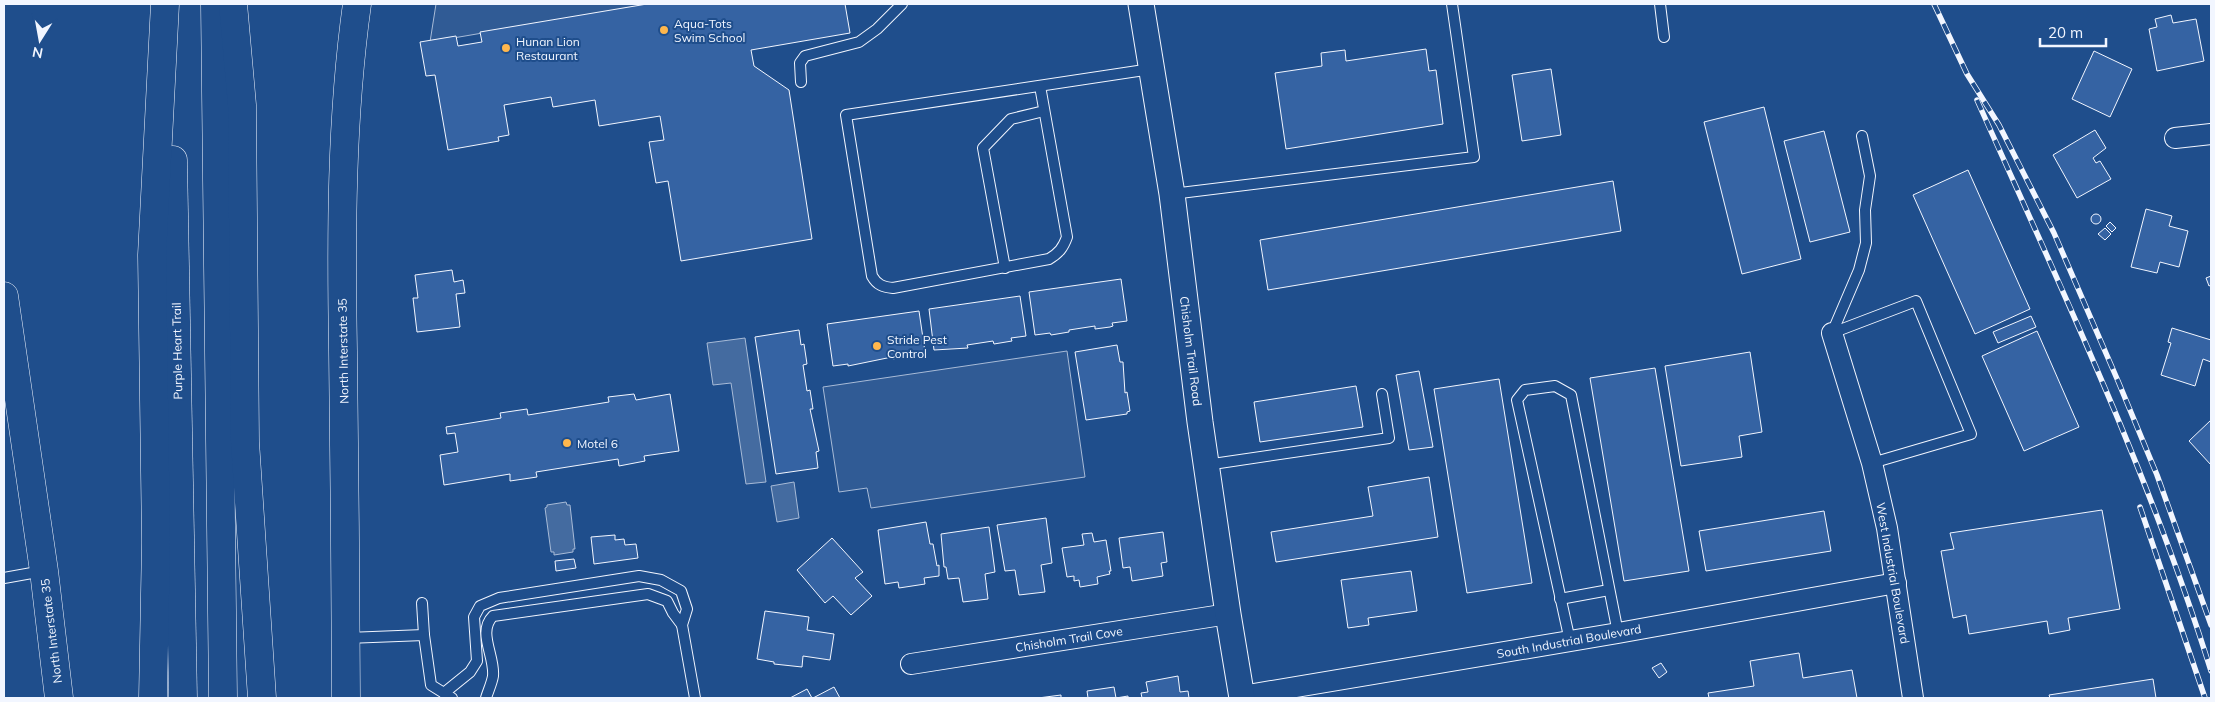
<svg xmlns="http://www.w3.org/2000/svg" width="2215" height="702" font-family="Mulish,sans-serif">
<rect width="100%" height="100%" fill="#1f4e8c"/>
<g fill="#305b95" stroke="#a8bbd7">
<path d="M 436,4 L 652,4 L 430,42 Z"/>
<path d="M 1067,351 L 1085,477 L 871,508 L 867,488 L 839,492 L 823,387 Z"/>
</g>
<g fill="#446ba0" stroke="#a8bbd7">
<path d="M 745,338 L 766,482 L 746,484 L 731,383 L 713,385 L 707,343 Z"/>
<path d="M 794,482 L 799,518 L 777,522 L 771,486 Z"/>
<path d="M 566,502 L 567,505 L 570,505 L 575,549 L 573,549 L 573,552 L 554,555 L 554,552 L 551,552 L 545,508 L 547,507 L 547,505 Z"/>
</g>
<g fill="#3563a3" stroke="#f2f6ff">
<path d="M 647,4 L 845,4 L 850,33 L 751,50 L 754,66 L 789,90 L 812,239 L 681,261 L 668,181 L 656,183 L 649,142 L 664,140 L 660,116 L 599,126 L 595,100 L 553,107 L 551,97 L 504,105 L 509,135 L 498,137 L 499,141 L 448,150 L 435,75 L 426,76 L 420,42 L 456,36 L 458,46 L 482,42 L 480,32 Z"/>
<path d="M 2171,15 L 2173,23 L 2196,19 L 2204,61 L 2157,71 L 2149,29 L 2157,27 L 2155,19 Z"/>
<path d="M 1426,49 L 1429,71 L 1436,70 L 1443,124 L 1286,149 L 1275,73 L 1322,66 L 1321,53 L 1345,50 L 1346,61 Z"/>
<path d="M 2094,51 L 2132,69 L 2110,117 L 2072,99 Z"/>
<path d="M 1551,69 L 1561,135 L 1522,141 L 1512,75 Z"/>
<path d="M 1764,107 L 1801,259 L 1742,274 L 1704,122 Z"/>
<path d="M 2095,130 L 2106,148 L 2093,158 L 2096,163 L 2100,161 L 2111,179 L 2077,198 L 2053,155 Z"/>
<path d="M 1824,131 L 1850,232 L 1810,242 L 1784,141 Z"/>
<path d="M 1968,170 L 2030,309 L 1975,334 L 1913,195 Z"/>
<path d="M 1613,181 L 1621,231 L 1268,290 L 1260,240 Z"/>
<path d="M 2146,209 L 2172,216 L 2169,226 L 2188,231 L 2179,267 L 2160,262 L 2157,273 L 2131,267 Z"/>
<circle cx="2096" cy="219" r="5"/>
<path d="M 2110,222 L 2116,228 L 2112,232 L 2106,226 Z"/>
<path d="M 2105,228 L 2111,234 L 2105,240 L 2098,234 Z"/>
<path d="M 452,270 L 454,282 L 463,280 L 465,293 L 456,294 L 460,327 L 417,332 L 413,298 L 418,298 L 415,275 Z"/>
<path d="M 2211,276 L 2211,285 L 2209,286 L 2206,278 Z"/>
<path d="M 1121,279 L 1127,321 L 1112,323 L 1113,326 L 1110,327 L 1095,329 L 1095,326 L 1069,330 L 1069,332 L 1051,335 L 1050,333 L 1035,335 L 1029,292 Z"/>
<path d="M 1020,296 L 1026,336 L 1011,338 L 1012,341 L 994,344 L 993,341 L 967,345 L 968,348 L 934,350 L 929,309 Z"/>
<path d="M 919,311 L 925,352 L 893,359 L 892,357 L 848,366 L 848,364 L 833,366 L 827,324 Z"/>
<path d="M 2031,316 L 2036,327 L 1998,343 L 1993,332 Z"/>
<path d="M 2172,328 L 2211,340 L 2211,362 L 2203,359 L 2195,386 L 2161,375 L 2171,343 L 2168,342 Z"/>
<path d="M 799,330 L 801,345 L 804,344 L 807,364 L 803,365 L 807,391 L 810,390 L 813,409 L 810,409 L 819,451 L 816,452 L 818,468 L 776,474 L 755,337 Z"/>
<path d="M 2037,331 L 2079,427 L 2024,451 L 1982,356 Z"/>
<path d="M 1117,345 L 1120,362 L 1123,362 L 1125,393 L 1127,392 L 1130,411 L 1127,412 L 1127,414 L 1086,420 L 1075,352 Z"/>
<path d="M 1750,352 L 1762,432 L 1739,436 L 1742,457 L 1681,466 L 1665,366 Z"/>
<path d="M 1655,368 L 1689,571 L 1624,581 L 1590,378 Z"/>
<path d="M 1419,371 L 1433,447 L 1409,450 L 1396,375 Z"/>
<path d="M 1499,379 L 1532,583 L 1467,593 L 1434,389 Z"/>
<path d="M 1356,386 L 1363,427 L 1260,442 L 1254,402 Z"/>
<path d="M 634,394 L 636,400 L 670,394 L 679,451 L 644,456 L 645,461 L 619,466 L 618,459 L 536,472 L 537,477 L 510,481 L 510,474 L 444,485 L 440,455 L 458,452 L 455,433 L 447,434 L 446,427 L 501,418 L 500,413 L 527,409 L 528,415 L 609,402 L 608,397 Z"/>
<path d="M 2211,420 L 2211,465 L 2189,441 Z"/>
<path d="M 1429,477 L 1438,537 L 1276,562 L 1271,532 L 1373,516 L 1368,487 Z"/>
<path d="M 2102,510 L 2120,609 L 2068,618 L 2070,630 L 2049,634 L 2047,621 L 1969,634 L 1966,615 L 1953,618 L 1941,551 L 1954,549 L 1950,533 Z"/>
<path d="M 1824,511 L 1831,551 L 1706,571 L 1699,531 Z"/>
<path d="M 1046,518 L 1052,563 L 1041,565 L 1045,592 L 1019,595 L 1015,570 L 1005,571 L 997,525 Z"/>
<path d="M 926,522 L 930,544 L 933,544 L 937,566 L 939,565 L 939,576 L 924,578 L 925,584 L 899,588 L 898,582 L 885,584 L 878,530 Z"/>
<path d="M 989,527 L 995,572 L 985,574 L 988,599 L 963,602 L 959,578 L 948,579 L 946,567 L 944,567 L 941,534 Z"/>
<path d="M 1163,532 L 1167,562 L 1161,563 L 1163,576 L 1132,581 L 1130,567 L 1123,568 L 1119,538 Z"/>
<path d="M 1092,533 L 1094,542 L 1106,540 L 1111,571 L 1109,571 L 1110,574 L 1097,577 L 1098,584 L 1080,587 L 1079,580 L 1074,581 L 1074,576 L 1067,577 L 1062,548 L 1084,545 L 1082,534 Z"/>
<path d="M 615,535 L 615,540 L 624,539 L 625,545 L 636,544 L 638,558 L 594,564 L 591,537 Z"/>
<path d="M 832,538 L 863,572 L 855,578 L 872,596 L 851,615 L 833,596 L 825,603 L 797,570 Z"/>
<path d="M 574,559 L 576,568 L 556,571 L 555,561 Z"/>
<path d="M 1411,571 L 1417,611 L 1368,618 L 1369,625 L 1348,628 L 1341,580 Z"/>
<path d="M 765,611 L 809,617 L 807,630 L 834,634 L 830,660 L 803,656 L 802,667 L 774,664 L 774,662 L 757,659 Z"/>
<path d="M 1799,653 L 1803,678 L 1852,670 L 1857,698 L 1709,698 L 1708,693 L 1754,686 L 1750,661 Z"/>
<path d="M 1661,663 L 1667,672 L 1659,678 L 1652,668 Z"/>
<path d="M 1178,676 L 1180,692 L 1188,691 L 1189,698 L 1142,698 L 1141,693 L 1148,692 L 1146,682 Z"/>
<path d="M 2153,679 L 2156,698 L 2050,698 L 2049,695 Z"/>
<path d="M 834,687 L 840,698 L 813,698 Z"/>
<path d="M 1114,687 L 1116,698 L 1128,696 L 1128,698 L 1088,698 L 1087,691 Z"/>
<path d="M 807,689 L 812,698 L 790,698 Z"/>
<path d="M 1061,695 L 1061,698 L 1038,698 Z"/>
</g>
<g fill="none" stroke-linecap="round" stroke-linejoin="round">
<defs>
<g id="service">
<path d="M 1660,4 L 1664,37"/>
<path d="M 801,82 L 800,63 L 805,56 L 859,42 L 877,29 L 902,4"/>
<path d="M 1040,86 L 1067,237 C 1063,248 1059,253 1049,259 L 893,288 C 883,287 877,285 872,276 L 846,115 L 1151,69"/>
<path d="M 1172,194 L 1474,157 L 1452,4"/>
<path d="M 1005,268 L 983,148 L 1011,119 L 1044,111"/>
<path d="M 1832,333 L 1916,301 L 1971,434 L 1872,463"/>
<path d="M 1832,333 L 1859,270 L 1866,243 L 1865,210 L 1870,176 L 1862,136"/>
<path d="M 1206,465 L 1389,438 L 1382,394"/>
<path d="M 4,578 L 43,571"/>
<path d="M 1560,599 L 1609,590"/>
<path d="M 422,603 L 424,635"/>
<path d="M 347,638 L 424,635 L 431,685 L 452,698"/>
<path d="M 1570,641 L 1517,400 L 1525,390 L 1555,386 L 1571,395 L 1618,633"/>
<path d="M 444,693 L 470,672 L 477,661 L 474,617 L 480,606 L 499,598 L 639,576 L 661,580 L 681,591 L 687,609 L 682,625 L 695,698"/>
<path d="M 486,698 C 488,691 492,683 493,676 C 495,656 477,632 493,616 L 648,594 L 667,601 L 673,613 L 682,625"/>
</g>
<g id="minor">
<path d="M 2175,138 L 2211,134"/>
<path d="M 1832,333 L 1872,463 L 1887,528 L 1913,698"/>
<path d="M 911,664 L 1228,614"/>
<path d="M 1242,696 L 1618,633 L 1896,583"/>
</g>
<path id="tertiary" d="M 1141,4 L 1172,194 L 1200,422 L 1228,614 L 1242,698"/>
<g id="secondary">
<path d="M 4,296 L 44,571 L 59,698"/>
<path d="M 346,698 C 346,582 344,467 343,351 C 341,235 341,119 357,4"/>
</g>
<g id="motorway">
<path d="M 215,4 L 223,698"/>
<path d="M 233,4 L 242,105 L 245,442 L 262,698"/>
<path d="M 173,160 L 183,698"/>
<path d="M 153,698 L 156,542 L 152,255 L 165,4"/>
</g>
</defs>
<use href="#service" stroke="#f2f6ff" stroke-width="12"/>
<use href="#minor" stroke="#f2f6ff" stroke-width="22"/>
<use href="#tertiary" stroke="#f2f6ff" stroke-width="27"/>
<use href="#secondary" stroke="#f2f6ff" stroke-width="29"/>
<use href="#motorway" stroke="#f2f6ff" stroke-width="29"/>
<use href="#service" stroke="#1f4e8c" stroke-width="10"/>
<use href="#minor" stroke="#1f4e8c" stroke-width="20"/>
<use href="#tertiary" stroke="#1f4e8c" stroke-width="25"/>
<use href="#secondary" stroke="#1f4e8c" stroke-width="28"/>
<use href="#motorway" stroke="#1f4e8c" stroke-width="28"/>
<defs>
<g id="rail">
<path d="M 1934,4 L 1967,74 L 1999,125 L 2054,233 L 2118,381 L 2157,475 L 2211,625"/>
<path d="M 1977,100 C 2061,288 2150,475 2211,671"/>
<path d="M 2140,507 L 2205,698"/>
</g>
</defs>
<use href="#rail" stroke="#f2f6ff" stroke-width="5.5"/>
<use href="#rail" stroke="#1f4e8c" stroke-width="4" stroke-dasharray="11" stroke-linecap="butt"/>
</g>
<g fill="#ffb74d" stroke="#1f4e8c" stroke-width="2">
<circle cx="664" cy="30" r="5"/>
<circle cx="506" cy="48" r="5"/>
<circle cx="877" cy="346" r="5"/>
<circle cx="567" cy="443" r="5"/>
</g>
<g text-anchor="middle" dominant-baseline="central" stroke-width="4" stroke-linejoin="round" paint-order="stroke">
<g font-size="12" fill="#f2f6ff" stroke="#1f4e8c" text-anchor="start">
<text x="674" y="23">Aqua-Tots<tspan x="674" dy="14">Swim School</tspan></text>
<text x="516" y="41">Hunan Lion<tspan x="516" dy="14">Restaurant</tspan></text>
<text x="887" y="339">Stride Pest<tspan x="887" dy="14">Control</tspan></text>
<text x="577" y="443">Motel 6</text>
</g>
<g font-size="12" fill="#f2f6ff" stroke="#1f4e8c">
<text transform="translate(177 351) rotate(-91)">Purple Heart Trail</text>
<text transform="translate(343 351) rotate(-91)">North Interstate 35</text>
<text transform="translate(1191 351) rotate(83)">Chisholm Trail Road</text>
<text transform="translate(1893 573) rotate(80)">West Industrial Boulevard</text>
<text transform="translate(51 631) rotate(-97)">North Interstate 35</text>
<text transform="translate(1069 639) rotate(-9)">Chisholm Trail Cove</text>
<text transform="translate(1569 641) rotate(-10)">South Industrial Boulevard</text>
</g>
</g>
<rect width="2215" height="702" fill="none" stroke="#f2f6ff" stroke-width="10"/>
<g transform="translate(40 40) rotate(191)" stroke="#1f4e8c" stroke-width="4" paint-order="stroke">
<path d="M0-4L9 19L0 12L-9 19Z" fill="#f2f6ff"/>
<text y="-8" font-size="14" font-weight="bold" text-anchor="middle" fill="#f2f6ff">N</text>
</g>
<path d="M2040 38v8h66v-8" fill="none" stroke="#f2f6ff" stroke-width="2.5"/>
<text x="2048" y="38" font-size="15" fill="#f2f6ff" stroke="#1f4e8c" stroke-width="4" paint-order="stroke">20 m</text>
</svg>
